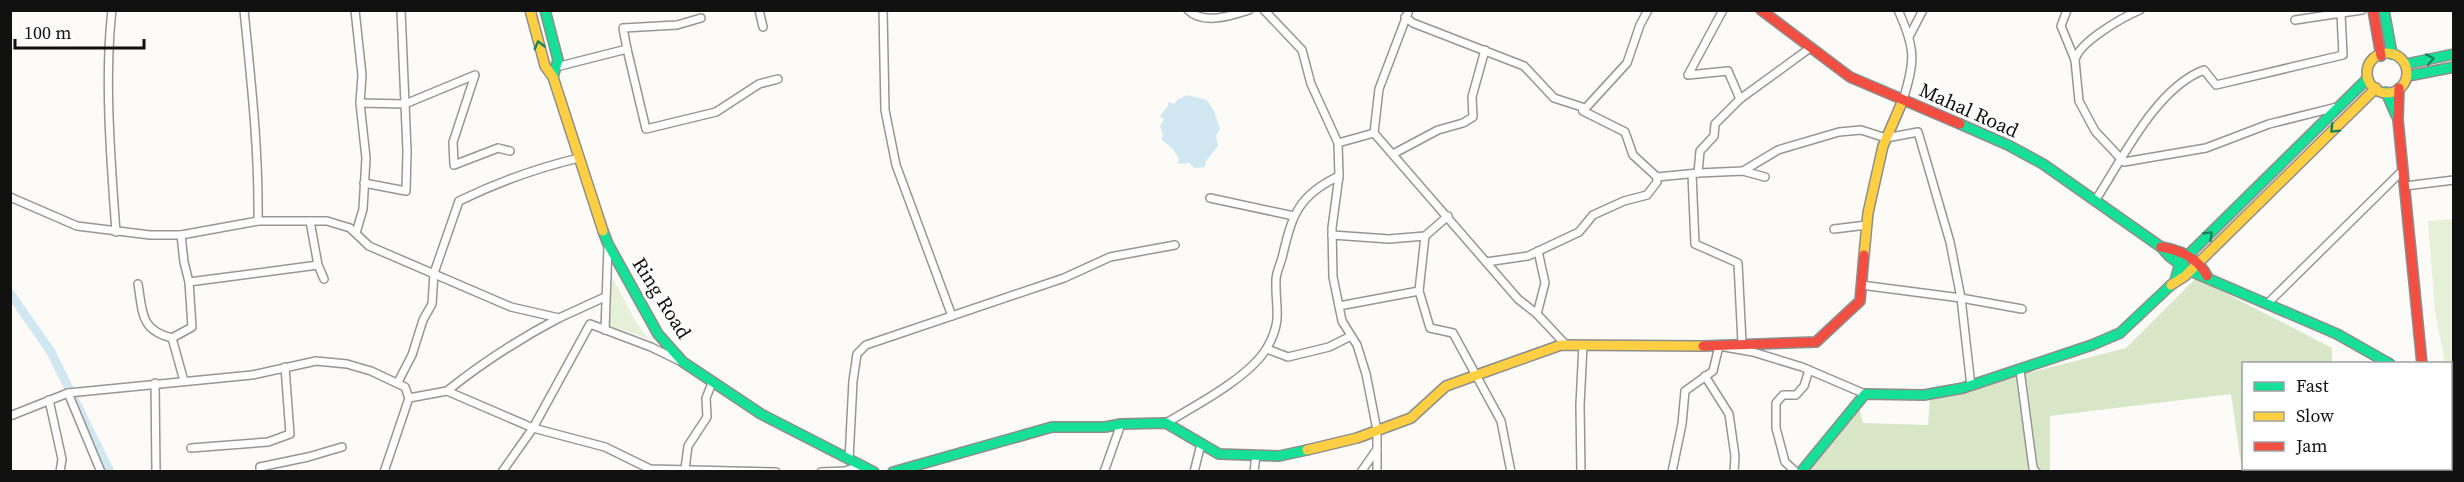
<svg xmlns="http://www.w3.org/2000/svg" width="2464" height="482" font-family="'Source Serif 4',serif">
<rect width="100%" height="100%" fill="#fcfbf7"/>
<g fill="#e7f0d9">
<path d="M 2453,219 L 2454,219 L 2453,395 L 2451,388 L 2450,364 L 2445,363 L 2435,311 L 2428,221 Z"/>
<path d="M 611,275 L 637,324 L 649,339 L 610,326 Z"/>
</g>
<path fill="#d8e7c8" d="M 2196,278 L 2332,348 L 2332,363 L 2244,364 L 2244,468 L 2336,468 L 2337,471 L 2242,471 L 2231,394 L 2050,416 L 2050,471 L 1806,472 L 1859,407 L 1863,423 L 1928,425 L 1930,398 L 2126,348 Z"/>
<path fill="#d1e8f3" d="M 1187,95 L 1207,100 L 1214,111 L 1220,129 L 1216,136 L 1218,146 L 1206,161 L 1205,167 L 1194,168 L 1190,163 L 1178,164 L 1179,159 L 1173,149 L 1161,139 L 1163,135 L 1160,126 L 1164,119 L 1160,116 L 1168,106 L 1168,102 L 1174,104 L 1177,100 Z"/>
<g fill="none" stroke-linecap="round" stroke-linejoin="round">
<path stroke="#d1e8f3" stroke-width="9" d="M 10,293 L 51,352 L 110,472"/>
<defs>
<g id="street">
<path d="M 112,10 C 104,80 111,162 116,232"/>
<path d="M 244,10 C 251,81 259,150 258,221"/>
<path d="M 355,10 L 362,75 L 360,103 L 366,158 L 363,209 L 356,233"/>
<path d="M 759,10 L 763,27"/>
<path d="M 883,10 L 885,110 L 896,165 L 952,316"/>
<path d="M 1188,10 C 1203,25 1231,16 1249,10"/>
<path d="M 1264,10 L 1302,50 L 1311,84 L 1338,143 L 1339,176 L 1332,228 L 1333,277 L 1342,321 L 1357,345 L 1366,374 L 1377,430 L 1377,472"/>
<path d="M 1648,10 L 1640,25 L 1627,63 L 1583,111 L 1625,132 L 1633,155 L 1657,177 L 1698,173 L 1700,151 L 1714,136 L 1715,124 L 1740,99 L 1810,48"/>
<path d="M 1723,10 L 1688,75 L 1728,71 L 1740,99"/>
<path d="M 1898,10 C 1916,49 1915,61 1903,100"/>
<path d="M 2067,10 L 2061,26 L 2075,60 L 2079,101 L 2095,131 L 2124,162 L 2206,148 L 2269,124 L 2337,107"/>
<path d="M 1405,17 L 1413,23 L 1524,66 L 1554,98 L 1582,107 L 1583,111"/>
<path d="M 2295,20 L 2362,10"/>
<path d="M 1909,37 L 1923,10"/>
<path d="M 627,49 L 623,28 L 677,25 L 701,18"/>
<path d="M 2075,60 C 2079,42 2123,17 2140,10"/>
<path d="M 556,67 L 627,49 L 646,129 L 716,112 L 759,84 L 778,79"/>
<path d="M 360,103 L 405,104 L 475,75 L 453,142 L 454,165 L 498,148 L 510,151"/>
<path d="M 1374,133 L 1486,262 L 1528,256 L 1579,232 L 1593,215 L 1624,201 L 1647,195 L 1657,182 L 1657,177"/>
<path d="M 1338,143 L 1374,133 L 1379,89 L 1409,10"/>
<path d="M 1393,154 L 1438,130 L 1463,123 L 1473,117 L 1472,97 L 1485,50"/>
<path d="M 1743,171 L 1778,150 L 1839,132 L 1861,130 L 1886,138 L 1918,132 L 1950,242 L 1961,298 L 1971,386"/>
<path d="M 1698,173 L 1743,171 L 1765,177"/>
<path d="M 1692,174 L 1695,244 L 1738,263 L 1742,343"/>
<path d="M 364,183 L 406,191 L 407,151 L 401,10"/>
<path d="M 2405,186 L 2454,180"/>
<path d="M 10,197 L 77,226 L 150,235 L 181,235 L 258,221 L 310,221"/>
<path d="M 1210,198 L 1294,216"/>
<path d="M 2095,201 C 2123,158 2156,88 2204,70 L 2216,85 L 2343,55 L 2341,14"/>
<path d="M 1834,229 L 1867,225"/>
<path d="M 181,235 L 184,262 L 189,282 L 318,265"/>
<path d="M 1332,235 L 1389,239 L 1425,236 L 1448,216"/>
<path d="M 1486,262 L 1518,299 L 1537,314 L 1545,283 L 1538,251"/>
<path d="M 324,279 L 318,265 L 310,221 L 327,221 L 350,228 L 369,246 L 511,307 L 559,318 C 519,339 482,363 447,391 L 533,428 L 605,447 L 650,469 L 776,472"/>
<path d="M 138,284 C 143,313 140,330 172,338 L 192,327 L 189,282"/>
<path d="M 1861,285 L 1961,298 L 2022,309"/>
<path d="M 1419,291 L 1430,328 L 1453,333 L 1501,421 L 1511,472"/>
<path d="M 2268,303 L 2403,170"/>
<path d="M 1339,306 L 1419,291 L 1425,236"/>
<path d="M 1537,314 L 1566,345"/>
<path d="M 559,318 L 605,297"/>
<path d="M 605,330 L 608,246"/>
<path d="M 172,338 L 184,381"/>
<path d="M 1267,349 L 1288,357 L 1329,347 L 1351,336"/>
<path d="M 2020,370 L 2033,468 L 2036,472"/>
<path d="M 1705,376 L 1729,414 L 1735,456 L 1734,472"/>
<path d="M 398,382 L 412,355 L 423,320 L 432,304 L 434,273 L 459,201 C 498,182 537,168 579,158"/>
<path d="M 155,383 L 156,472"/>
<path d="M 68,393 L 101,472"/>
<path d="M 49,400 L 62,459 L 60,472"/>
<path d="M 10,416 L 68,393 L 252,375 L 316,361 L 347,364 L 371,371 L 405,387 L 409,398 L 447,391"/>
<path d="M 1166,423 C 1195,406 1252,376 1268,346 C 1283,318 1275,309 1276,280 C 1276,273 1280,265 1282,258 C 1292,216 1297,196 1339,176"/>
<path d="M 191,448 L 268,442 L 290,434 L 285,367"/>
<path d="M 849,459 L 853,381 L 857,354 L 866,345 L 1064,278 L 1110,257 L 1175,245"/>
<path d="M 2361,468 L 2362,472"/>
<path d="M 685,469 L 688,446 L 707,417 L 706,398 L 712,383"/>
<path d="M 260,472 L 260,467 L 308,457 L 342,447"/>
<path d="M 384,472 L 409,398"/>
<path d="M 502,472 L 533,428 L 590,324 L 651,347 L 680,361"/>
<path d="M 821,472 L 845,471 L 862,465"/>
<path d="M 1104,472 L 1121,424"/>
<path d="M 1194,472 L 1201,444"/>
<path d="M 1254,472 L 1256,455"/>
<path d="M 1361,472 L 1377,449"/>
<path d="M 1581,472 L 1580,405 L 1583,345"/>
<path d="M 1672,472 L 1682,424 L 1685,391 L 1713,371 L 1719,346 L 1753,352 L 1802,367 L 1865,394"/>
<path d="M 1796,472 L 1785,462 L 1776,428 L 1776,403 L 1783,395 L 1796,395 L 1804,386 L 1809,370"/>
</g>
<g id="fast">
<path d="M 545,10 L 558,60 L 553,77"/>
<path d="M 2384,10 L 2392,54"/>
<path d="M 2406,64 L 2454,54"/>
<path d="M 2408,76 L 2454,67"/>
<path d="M 2386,92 L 2396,115"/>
<path d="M 1960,124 L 2008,145 L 2043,164 L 2161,247 L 2170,257 L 2188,270 L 2337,334 L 2390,364"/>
<path d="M 603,231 L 608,244 L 658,334 L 683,362 L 761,414 L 874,472"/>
<path d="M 2175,281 L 2180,263 L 2367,79"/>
<path d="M 893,472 L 1052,427 L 1105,427 L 1121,424 L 1166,423 L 1219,454 L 1279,456 L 1307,450"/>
<path d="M 1801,472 L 1865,394 L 1924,395 L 1963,388 L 2092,345 L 2120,333 L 2171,285"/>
</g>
<g id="slow">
<path d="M 530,10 L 545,66 L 553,77 L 603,231"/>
<circle cx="2387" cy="73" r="20"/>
<path d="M 1864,255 L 1868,213 L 1883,146 L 1903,100"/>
<path d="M 2171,285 L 2185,276 L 2376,88"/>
<path d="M 1307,450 L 1357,438 L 1411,418 L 1446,386 L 1561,345 L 1703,346"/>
</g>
<g id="jam">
<path d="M 1761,10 L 1850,77 L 1960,124"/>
<path d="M 2373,10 L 2381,56"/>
<path d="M 2399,88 L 2398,120 L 2422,364"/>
<path d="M 2161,247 C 2180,250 2198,258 2207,276"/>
<path d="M 1703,346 L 1816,342 L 1860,301 L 1864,255"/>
<path d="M 2450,424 L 2454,430"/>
</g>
</defs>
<use href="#street" stroke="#979695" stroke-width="10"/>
<use href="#fast" stroke="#8d8d8b" stroke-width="12"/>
<use href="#slow" stroke="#8d8d8b" stroke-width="12"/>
<use href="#jam" stroke="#8d8d8b" stroke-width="12"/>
<use href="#street" stroke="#fffefe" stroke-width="7"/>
<use href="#fast" stroke="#16e098" stroke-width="9"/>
<use href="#slow" stroke="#ffcf43" stroke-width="9"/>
<use href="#jam" stroke="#f24e42" stroke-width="9"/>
</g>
<defs><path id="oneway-chevron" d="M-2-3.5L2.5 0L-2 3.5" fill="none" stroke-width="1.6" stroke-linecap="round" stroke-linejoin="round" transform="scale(1.5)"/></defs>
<g stroke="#14835b">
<use href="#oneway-chevron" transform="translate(539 45) rotate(-105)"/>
<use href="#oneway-chevron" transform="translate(2430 59) rotate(-11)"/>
<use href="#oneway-chevron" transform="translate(2334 129) rotate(135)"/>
<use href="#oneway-chevron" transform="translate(2209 235) rotate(-44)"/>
</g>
<g text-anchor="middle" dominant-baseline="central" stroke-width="6" stroke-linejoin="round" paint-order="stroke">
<g font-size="20" fill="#111" stroke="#fff">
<text transform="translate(1969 110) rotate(24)">Mahal Road</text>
<text transform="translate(662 298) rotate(58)">Ring Road</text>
</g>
</g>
<rect width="2464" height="482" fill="none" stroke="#111111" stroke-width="24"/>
<rect x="2242" y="362" width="210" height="108" fill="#ffffff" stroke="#a0a0a0" stroke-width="1.5"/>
<rect x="2254" y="382" width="30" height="9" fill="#16e098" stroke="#a0a0a0" stroke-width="1.5"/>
<text x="2296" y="392" font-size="18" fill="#111111">Fast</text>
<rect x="2254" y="412" width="30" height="9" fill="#ffcf43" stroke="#a0a0a0" stroke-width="1.5"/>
<text x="2296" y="422" font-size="18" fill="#111111">Slow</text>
<rect x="2254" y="442" width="30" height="9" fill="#f24e42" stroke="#a0a0a0" stroke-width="1.5"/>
<text x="2296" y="452" font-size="18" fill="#111111">Jam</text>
<path d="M15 39v9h129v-9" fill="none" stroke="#111111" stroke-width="3"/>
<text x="24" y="39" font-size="18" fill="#111111" stroke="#ffffff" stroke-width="4.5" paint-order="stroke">100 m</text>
</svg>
